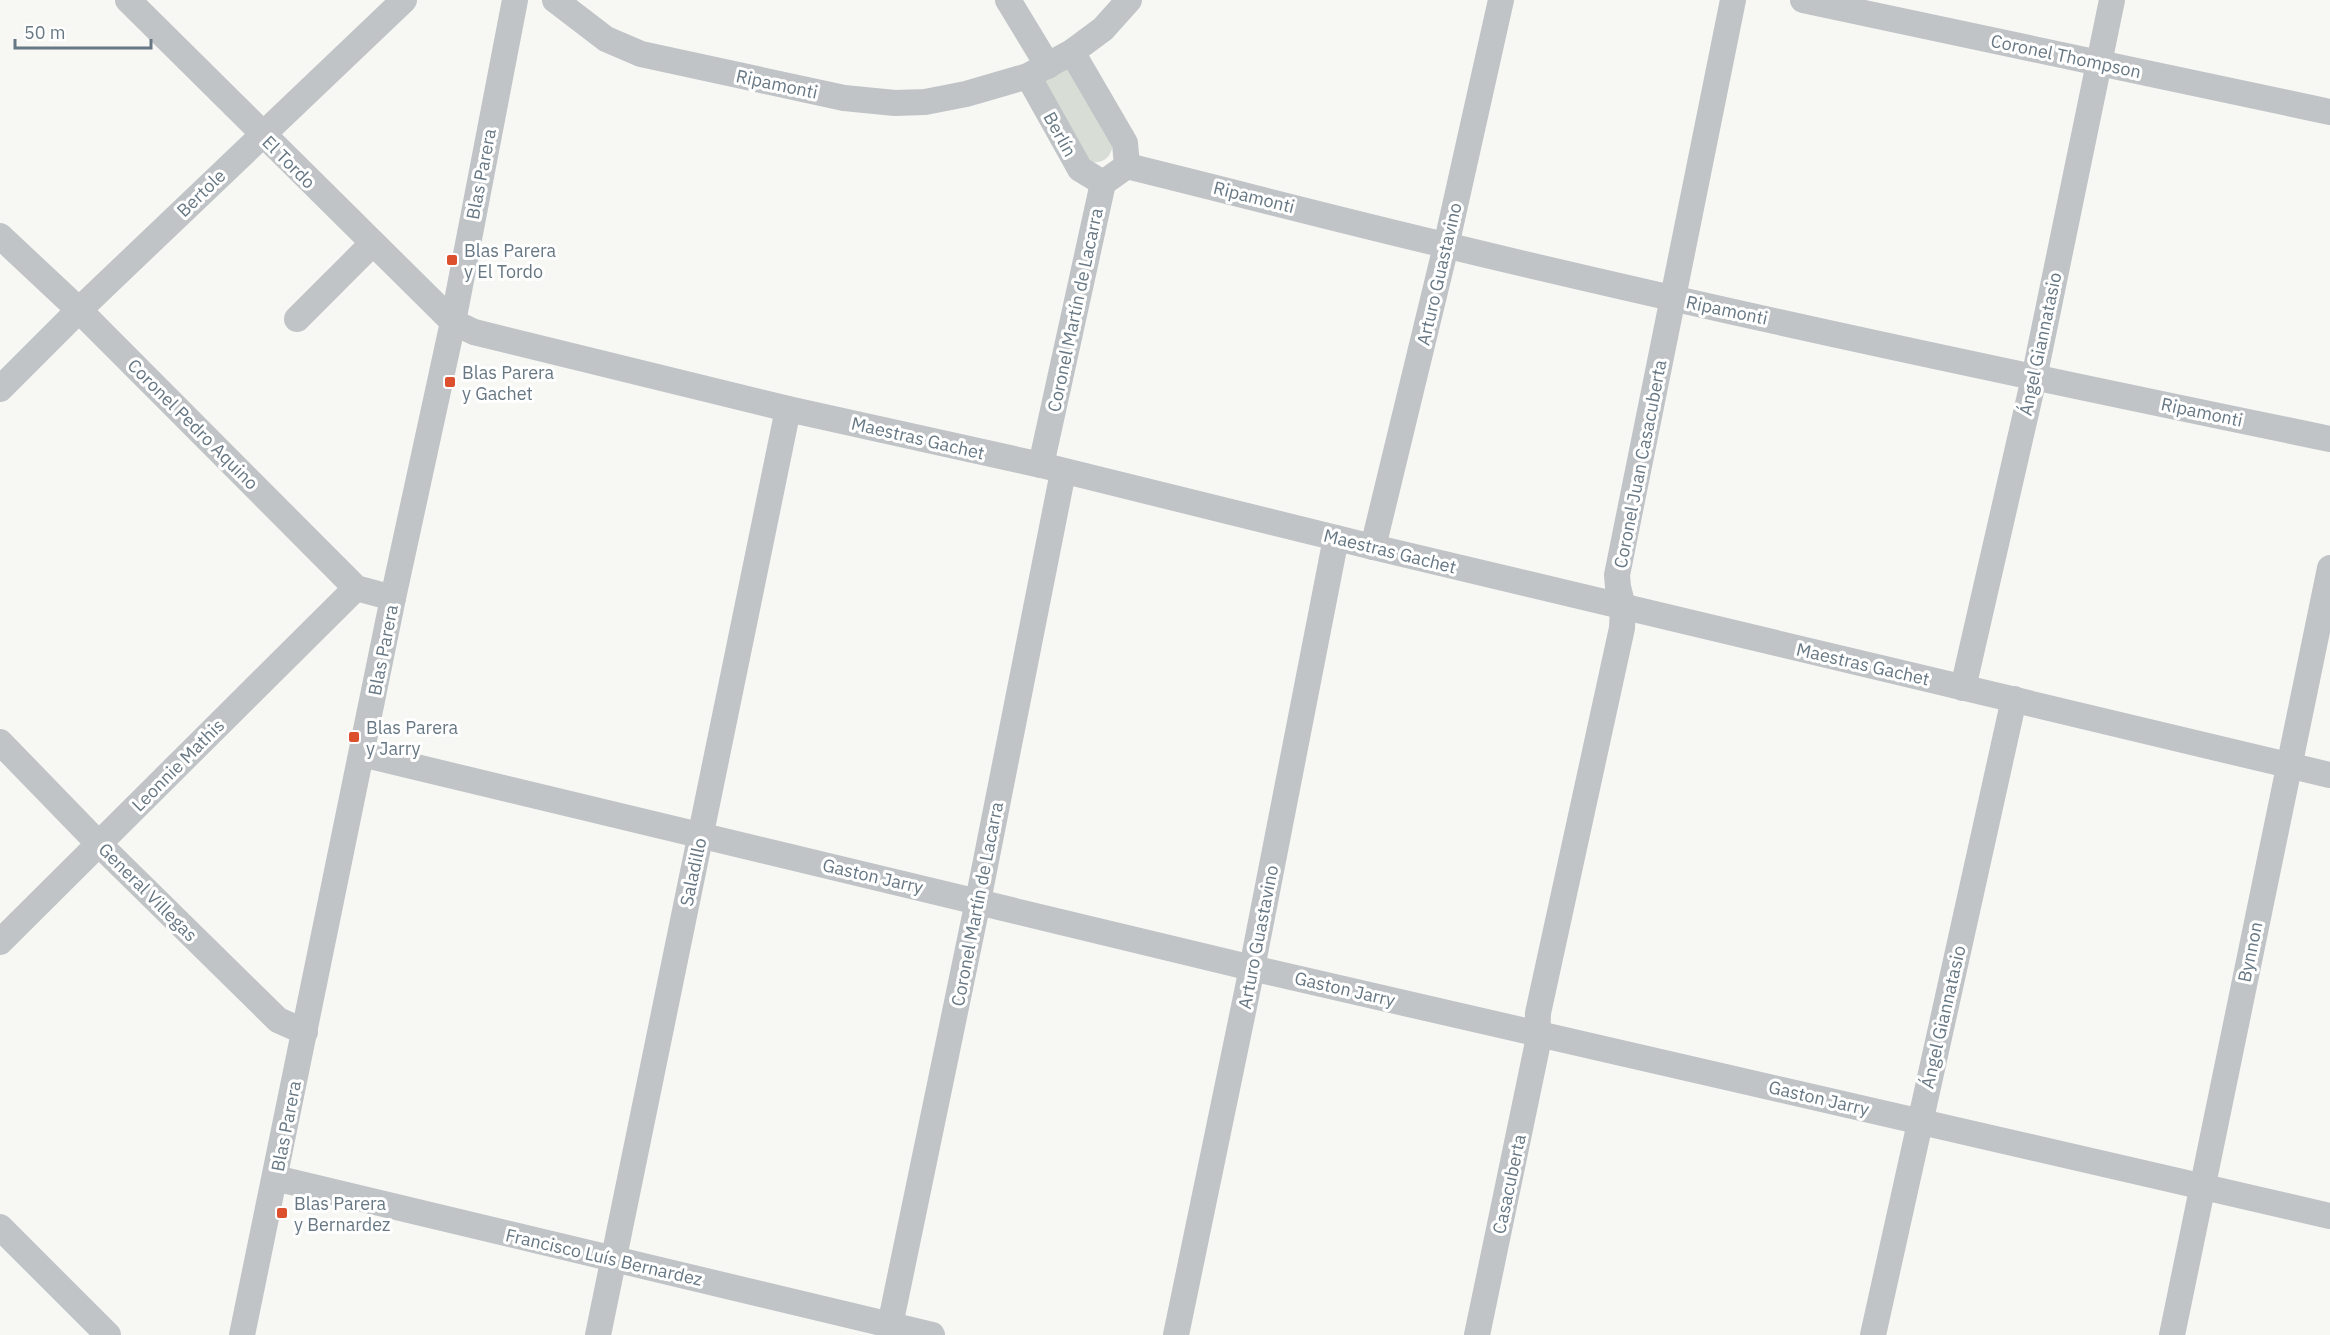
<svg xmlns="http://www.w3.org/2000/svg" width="2330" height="1335" font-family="'IBM Plex Sans',sans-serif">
<rect width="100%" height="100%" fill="#f7f7f4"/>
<path fill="#d8ddd5" d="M 1067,68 L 1113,144 C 1111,158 1103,164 1089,162 L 1044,79 Z"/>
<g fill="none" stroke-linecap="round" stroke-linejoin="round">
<g stroke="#c0c4c7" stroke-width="26">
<path d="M 128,0 L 453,322 L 474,332 L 788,409 L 1041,465 L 1373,547 L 2330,775"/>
<path d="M 555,0 L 606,39 L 641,54 L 844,98 L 895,103 L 925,102 L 966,94 L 1028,76 L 1072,52 L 1103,29 L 1129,0"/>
<path d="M 1008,0 L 1048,66"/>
<path d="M 1803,0 L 2330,112"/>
<path d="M 1072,52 L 1125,143 L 1127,166"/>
<path d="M 1028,76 L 1080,169 L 1103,183"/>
<path d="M 1127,166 C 1233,192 1339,220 1445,245 C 1739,316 2035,378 2330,439"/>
<path d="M 0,236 L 79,310 L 356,588 L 393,598"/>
<path d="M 297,319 L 372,244"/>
<path d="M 0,389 L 79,310 L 404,0"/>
<path d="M 1041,465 L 1103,183 L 1127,166"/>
<path d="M 1373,547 L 1446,246 L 1501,0"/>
<path d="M 1963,688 L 2034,378 L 2112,0"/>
<path d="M 0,742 L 99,844 L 278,1020 L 305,1032"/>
<path d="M 362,754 L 1252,968 L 2330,1216"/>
<path d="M 0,942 L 356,588"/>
<path d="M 275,1178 L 932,1335"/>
<path d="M 0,1227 L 108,1335"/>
<path d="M 242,1335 L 393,598 L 453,322 L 515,0"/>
<path d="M 598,1335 L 788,409"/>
<path d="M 888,1335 L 978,901 L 1063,472"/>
<path d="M 1176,1335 L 1252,968 L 1336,538"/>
<path d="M 1477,1335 L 1537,1047 L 1538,1013 L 1622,628 L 1623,607 L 1618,587 L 1617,575 L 1733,0"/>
<path d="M 1873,1335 L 2014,699"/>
<path d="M 2172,1335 L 2330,568"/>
</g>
</g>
<g fill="#dd502e" stroke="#fff" stroke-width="2">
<rect x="446" y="254" width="12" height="12" rx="3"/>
<rect x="444" y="376" width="12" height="12" rx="3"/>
<rect x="348" y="731" width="12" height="12" rx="3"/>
<rect x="276" y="1207" width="12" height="12" rx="3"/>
</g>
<g text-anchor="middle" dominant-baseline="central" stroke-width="6" stroke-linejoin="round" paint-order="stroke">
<g font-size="18" fill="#677884" stroke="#fff">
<text transform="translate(2066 56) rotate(12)">Coronel Thompson</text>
<text transform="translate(777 84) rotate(12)">Ripamonti</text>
<text transform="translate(1060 134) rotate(61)">Berlín</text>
<text transform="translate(289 162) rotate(45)">El Tordo</text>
<text transform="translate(481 174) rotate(-79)">Blas Parera</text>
<text transform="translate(201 193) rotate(-44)">Bertole</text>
<text transform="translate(1254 197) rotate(14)">Ripamonti</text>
<text transform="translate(1439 274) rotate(-77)">Arturo Guastavino</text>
<text transform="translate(1075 310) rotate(-78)">Coronel Martín de Lacarra</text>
<text transform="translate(1727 310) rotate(12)">Ripamonti</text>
<text transform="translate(2040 344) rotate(-78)">Ángel Giannatasio</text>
<text transform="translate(2202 412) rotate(12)">Ripamonti</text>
<text transform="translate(193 424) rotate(45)">Coronel Pedro Aquino</text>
<text transform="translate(918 438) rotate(13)">Maestras Gachet</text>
<text transform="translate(1640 464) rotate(-79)">Coronel Juan Casacuberta</text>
<text transform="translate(1390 551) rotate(14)">Maestras Gachet</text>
<text transform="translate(383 650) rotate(-79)">Blas Parera</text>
<text transform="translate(1863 664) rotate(13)">Maestras Gachet</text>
<text transform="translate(178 765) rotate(-45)">Leonnie Mathis</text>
<text transform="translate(693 872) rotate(-78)">Saladillo</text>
<text transform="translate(873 876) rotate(13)">Gaston Jarry</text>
<text transform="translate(148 892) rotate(45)">General Villegas</text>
<text transform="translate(977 904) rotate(-79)">Coronel Martín de Lacarra</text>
<text transform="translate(1258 937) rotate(-79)">Arturo Guastavino</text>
<text transform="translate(2250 952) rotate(-78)">Bynnon</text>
<text transform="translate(1345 989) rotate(13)">Gaston Jarry</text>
<text transform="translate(1943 1017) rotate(-77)">Ángel Giannatasio</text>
<text transform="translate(1819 1098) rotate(13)">Gaston Jarry</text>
<text transform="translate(286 1126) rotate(-79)">Blas Parera</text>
<text transform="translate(1509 1184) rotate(-78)">Casacuberta</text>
<text transform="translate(604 1257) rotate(13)">Francisco Luís Bernardez</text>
</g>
<g font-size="18" fill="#677884" stroke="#fff" text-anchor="start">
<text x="464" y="250">Blas Parera<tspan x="464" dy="21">y El Tordo</tspan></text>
<text x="462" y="372">Blas Parera<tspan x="462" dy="21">y Gachet</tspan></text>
<text x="366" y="727">Blas Parera<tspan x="366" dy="21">y Jarry</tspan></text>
<text x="294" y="1203">Blas Parera<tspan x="294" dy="21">y Bernardez</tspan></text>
</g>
</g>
<path d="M15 39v9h136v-9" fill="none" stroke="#677884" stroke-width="3"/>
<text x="24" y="39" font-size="18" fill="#677884" stroke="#ffffff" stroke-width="4.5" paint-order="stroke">50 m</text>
</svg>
